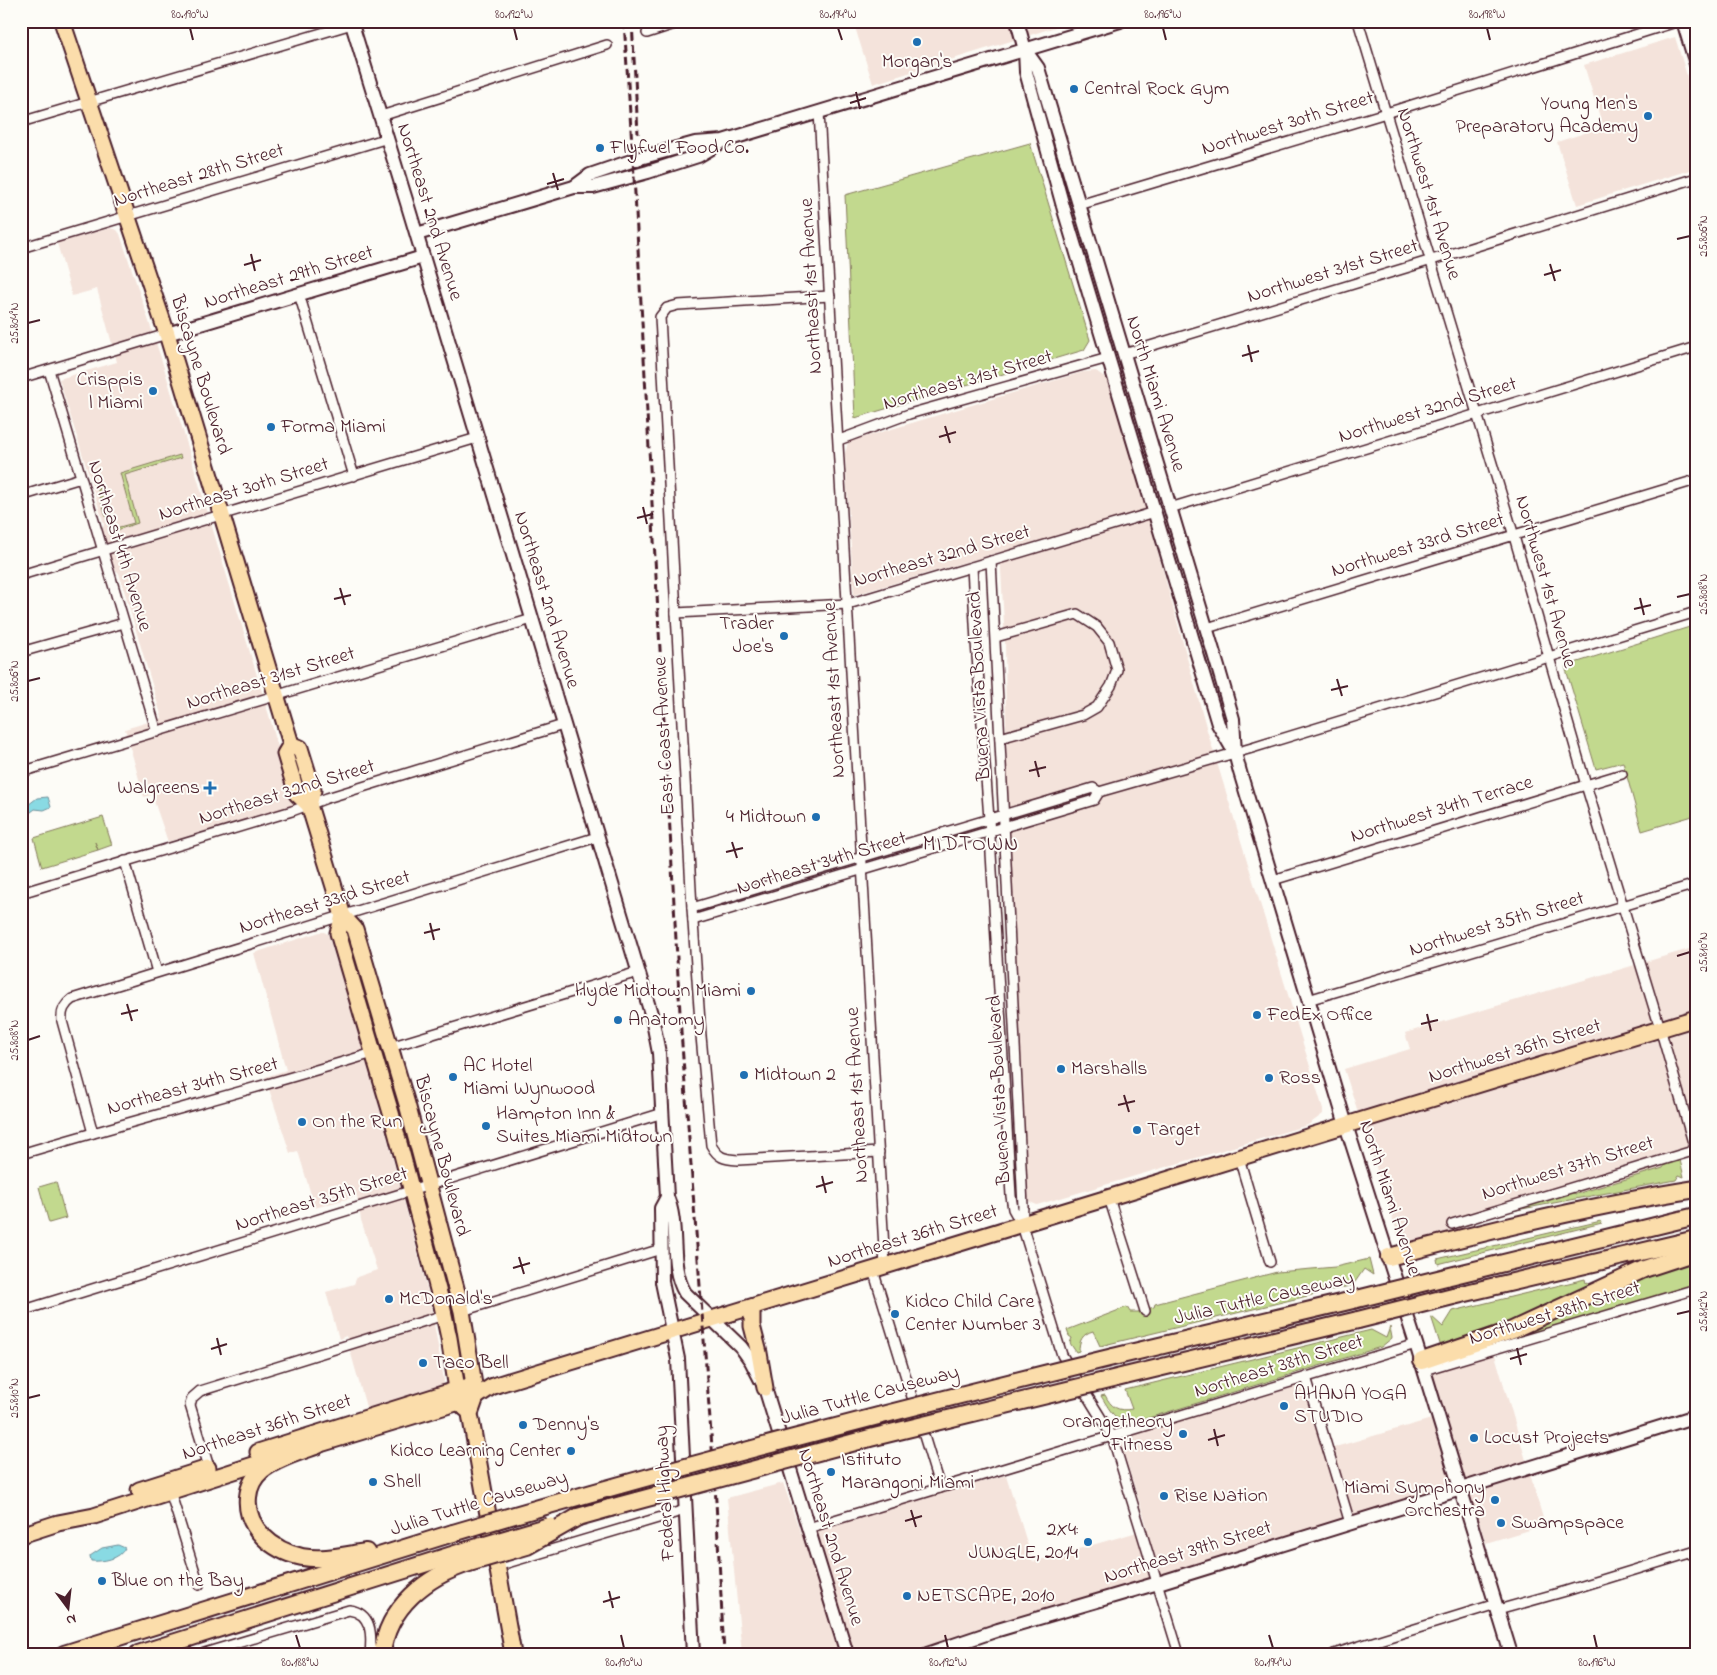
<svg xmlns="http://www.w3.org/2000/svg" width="1717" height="1675" font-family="'Indie Flower',sans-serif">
<rect width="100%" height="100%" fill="#fdfcf7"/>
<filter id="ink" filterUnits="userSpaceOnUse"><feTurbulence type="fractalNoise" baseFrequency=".02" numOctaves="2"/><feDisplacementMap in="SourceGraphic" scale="10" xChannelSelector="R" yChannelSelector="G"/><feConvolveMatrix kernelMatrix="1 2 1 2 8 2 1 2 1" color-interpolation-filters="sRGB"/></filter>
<g filter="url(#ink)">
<g fill="#f4e3db">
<path d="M 853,21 L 1075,21 L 873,84 Z"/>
<path d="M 1675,37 L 1696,105 L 1696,168 L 1577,205 L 1557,142 L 1603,127 L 1584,65 Z"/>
<path d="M 110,228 L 117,230 L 120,234 L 161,358 L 271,722 L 294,805 L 168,842 L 152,795 L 144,797 L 125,729 L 162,718 L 119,573 L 114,569 L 102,531 L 104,524 L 59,379 L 117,362 L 97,289 L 72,296 L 57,243 Z"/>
<path d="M 1096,371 L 1106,378 L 1112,386 L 1207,730 L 1323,1109 L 1323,1114 L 1308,1125 L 1037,1205 L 1030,1202 L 1027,1199 L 1007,800 L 1005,642 L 1000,552 L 854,595 L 845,454 L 848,442 L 1083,372 Z"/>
<path d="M 320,932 L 324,932 L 328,934 L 338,967 L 349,987 L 375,1076 L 375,1091 L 429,1296 L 444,1380 L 443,1387 L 368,1414 L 346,1336 L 339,1339 L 326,1292 L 354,1284 L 357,1277 L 377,1270 L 361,1220 L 357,1196 L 315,1208 L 298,1151 L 290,1153 L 265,1077 L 286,1070 L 254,953 Z"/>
<path d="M 1696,947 L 1696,1139 L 1687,1142 L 1690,1158 L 1667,1162 L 1663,1168 L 1576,1194 L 1571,1192 L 1428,1239 L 1413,1240 L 1398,1235 L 1344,1069 L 1410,1049 L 1405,1033 Z"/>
<path d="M 1495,1355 L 1545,1525 L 1486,1543 L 1465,1481 L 909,1654 L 742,1654 L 727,1498 L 783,1483 L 801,1534 L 1006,1475 L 1033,1562 L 1148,1529 L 1119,1438 L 1304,1384 L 1325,1450 L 1445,1415 L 1433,1373 Z"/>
</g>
<g fill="#c2d98e" stroke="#867c5c">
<path d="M 1030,143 L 1090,340 L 1084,350 L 855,418 L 845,195 Z"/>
<path d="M 180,455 L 181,458 L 125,475 L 138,523 L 111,532 L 96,484 L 98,483 L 112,529 L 134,523 L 120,473 Z"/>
<path d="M 1696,625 L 1696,815 L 1642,831 L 1623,762 L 1596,769 L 1565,666 Z"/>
<path d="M 103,817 L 112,845 L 98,850 L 95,842 L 98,850 L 42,867 L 34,838 Z"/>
<path d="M 1677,1160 L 1680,1160 L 1684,1177 L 1679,1175 L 1676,1180 L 1506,1212 L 1571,1192 L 1576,1194 L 1663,1168 L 1667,1162 Z"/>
<path d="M 56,1182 L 66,1218 L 49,1223 L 39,1187 Z"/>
<path d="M 1601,1221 L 1602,1223 L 1438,1264 L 1437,1259 Z"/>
<path d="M 1369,1259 L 1373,1275 L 1364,1269 L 1353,1285 L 1100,1346 L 1093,1331 C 1082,1334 1079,1341 1079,1351 L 1076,1352 L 1070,1343 L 1072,1338 L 1069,1336 L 1067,1330 L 1127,1307 L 1130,1312 L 1138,1312 L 1154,1307 L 1155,1304 L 1277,1272 L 1335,1267 Z"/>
<path d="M 1688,1263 L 1696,1267 L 1696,1284 L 1477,1351 L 1619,1287 Z"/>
<path d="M 1585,1279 L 1586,1283 L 1588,1282 L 1591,1288 L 1515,1324 L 1441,1347 L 1431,1316 L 1443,1327 L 1453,1311 Z"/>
<path d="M 1390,1327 L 1392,1338 L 1381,1347 L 1132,1423 L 1132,1421 C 1115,1424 1109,1408 1101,1396 L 1105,1395 C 1111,1407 1118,1412 1132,1409 L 1125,1390 L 1371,1330 L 1386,1338 Z"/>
</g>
<g fill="#89dae3" stroke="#708f99">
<path d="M 48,797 L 51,807 L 44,810 L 35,809 L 27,815 L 21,815 L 21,805 L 28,805 L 37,798 Z"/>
<path d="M 118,1545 L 125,1548 C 120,1559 103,1562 91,1561 L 90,1556 L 102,1548 Z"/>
</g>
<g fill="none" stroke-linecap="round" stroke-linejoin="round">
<defs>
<g id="street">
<path d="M 1358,21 L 1511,526 L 1586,785 L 1660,1028 L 1696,1153"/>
<path d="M 647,33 L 684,21"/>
<path d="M 819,112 L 885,1266"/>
<path d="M 381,116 L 607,45"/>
<path d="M 21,122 L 352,24"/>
<path d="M 1079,205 L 1396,110 L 1679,21"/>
<path d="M 21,248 L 388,138"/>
<path d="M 299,294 L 354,476"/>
<path d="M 830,296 L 678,305 L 667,308 L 660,317 L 692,908 L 701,1036 L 711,1145 C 718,1158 724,1159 738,1160 L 879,1152"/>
<path d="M 1124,354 L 1422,263 L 1696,178"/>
<path d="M 49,370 L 157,732"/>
<path d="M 21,378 L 167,334"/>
<path d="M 839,440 L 909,414 L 1108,358"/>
<path d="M 21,496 L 81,478"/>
<path d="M 1170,508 L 1696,347"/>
<path d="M 991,561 L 1023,1206 L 1022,1225 L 1062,1355 L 1112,1436 L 1179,1654"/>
<path d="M 972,567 L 976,642 L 989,819 L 1011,1196 L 1013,1209 L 1022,1225"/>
<path d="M 21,575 L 477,438"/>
<path d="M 676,613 L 848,604 L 1155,512"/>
<path d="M 1207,628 L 1696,480"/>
<path d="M 996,637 L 1077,614 L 1097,627 L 1109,642 L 1117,670 L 1111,686 L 1097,707 L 1083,715 L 1000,738"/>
<path d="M 21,652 L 124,623"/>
<path d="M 21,772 L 532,619"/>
<path d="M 125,861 L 157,972"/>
<path d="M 1273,880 L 1622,774"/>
<path d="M 21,893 L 292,811 L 327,798 L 563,725"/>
<path d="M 692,908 L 1093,788 L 1099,792 L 1252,748 L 1696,612"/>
<path d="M 693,920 L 1094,800 L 1099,792"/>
<path d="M 1308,1000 L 1696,884"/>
<path d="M 390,1047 L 638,972"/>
<path d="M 93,1133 L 62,1021 C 61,1011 64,1005 72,999 L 597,837"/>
<path d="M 21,1154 C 138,1119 256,1089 373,1053"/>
<path d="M 1239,1158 L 1270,1262"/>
<path d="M 1109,1198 L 1145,1311"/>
<path d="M 1452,1224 L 1696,1150"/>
<path d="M 873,1270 L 940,1488"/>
<path d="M 21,1311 L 663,1113"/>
<path d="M 462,1311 L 661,1249"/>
<path d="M 1424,1370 L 1696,1289"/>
<path d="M 1306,1377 L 1350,1523"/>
<path d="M 209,1467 L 190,1405 L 192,1398 L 200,1391 L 444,1315"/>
<path d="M 169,1488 L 199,1585"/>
<path d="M 808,1528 L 1416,1344"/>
<path d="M 497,1566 L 685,1510"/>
<path d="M 1498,1610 L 1566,1591 L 1696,1551"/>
<path d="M 201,1654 L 349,1610 C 372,1613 372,1635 370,1654"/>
<path d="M 1334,1654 L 1496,1604"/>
</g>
<g id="secondary">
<path d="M 351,21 L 407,203 L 652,1017 L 659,1053 L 667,1197 C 680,1227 668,1264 685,1293 L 741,1347 L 751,1361 L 765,1388 L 847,1654"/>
<path d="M 1017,21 L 1025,50 L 1026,72 L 1064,210 L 1218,724 L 1232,748"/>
<path d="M 1683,21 L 1696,64"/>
<path d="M 1025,50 L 1038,68 L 1218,667 L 1233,719 L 1235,753 L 1240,772 L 1346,1125 L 1416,1344 L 1511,1654"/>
<path d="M 574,187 L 593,187 L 648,172 L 698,156 L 720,143"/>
<path d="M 417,234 L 574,187 L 590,175 L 640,158 L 695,143 L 723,141 L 1120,21"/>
<path d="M 167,334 L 423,257"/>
<path d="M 667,1197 L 661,1208 L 662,1282 L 678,1359 L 693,1654"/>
<path d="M 927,1654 L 998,1630 L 1158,1583 L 1696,1416"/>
</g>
<g id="primary">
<path d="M 62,21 L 167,334 L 291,744 L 285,754 L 297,794 L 309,805 L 343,916 L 355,929 L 407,1104 L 462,1311 L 476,1397 L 470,1414 L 513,1654"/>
<path d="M 291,744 L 300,748 L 313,790 L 309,805"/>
<path d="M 343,916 L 338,933 L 391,1113 L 441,1301 L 449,1338 L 459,1402 L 466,1409"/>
<path d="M 752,1307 L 752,1326 L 759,1353 L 765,1388"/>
<path d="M 307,1448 L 476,1397 L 491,1387 L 499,1384 L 1696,1018"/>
<path d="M 258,1452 L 465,1387"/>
<path d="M 139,1490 L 208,1468"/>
<path d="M 21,1535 L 58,1523 L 94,1516 L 278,1457"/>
</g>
<g id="highway">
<path d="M 1389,1257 C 1490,1230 1593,1205 1696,1189"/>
<path d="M 1446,1277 L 1696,1216"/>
<path d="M 1453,1296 L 1696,1239"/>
<path d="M 1113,1357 L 1353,1300"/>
<path d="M 1422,1361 L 1510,1331 L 1644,1269 L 1696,1252"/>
<path d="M 1125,1376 L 1358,1320"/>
<path d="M 318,1445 C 300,1452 277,1458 262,1470 C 254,1477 249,1486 248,1497 C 245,1528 273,1551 302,1557 C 323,1561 345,1555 366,1552"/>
<path d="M 578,1517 L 610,1508"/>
<path d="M 64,1654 L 453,1533"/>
<path d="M 138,1654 L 468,1550"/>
<path d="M 382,1654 C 387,1607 427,1576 469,1563"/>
</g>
</defs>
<use href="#street" stroke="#4a1f2b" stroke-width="12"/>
<use href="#secondary" stroke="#4a1f2b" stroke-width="16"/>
<use href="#primary" stroke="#4a1f2b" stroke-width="19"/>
<use href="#highway" stroke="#4a1f2b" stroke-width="20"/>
<use href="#street" stroke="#fdfcf7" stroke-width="9"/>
<use href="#secondary" stroke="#fdfcf7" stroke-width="12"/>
<use href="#primary" stroke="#fbddab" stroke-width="15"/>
<use href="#highway" stroke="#fbddab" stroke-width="16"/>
<g stroke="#4a1f2b" stroke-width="3" stroke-dasharray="8 4" stroke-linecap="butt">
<path d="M 624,21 L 634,176 L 681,1031 L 716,1501 L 724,1654"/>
<path d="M 632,21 L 638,134"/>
</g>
<defs>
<g id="highway-bridge">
<path d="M 1353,1300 L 1446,1277"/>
<path d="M 1358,1320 L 1453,1296"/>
<path d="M 610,1508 L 870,1438 L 1125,1376"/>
<path d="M 453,1533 C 672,1468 892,1411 1113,1357"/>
<path d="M 468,1550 L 549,1526"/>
<path d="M 469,1563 L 527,1546 L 578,1517"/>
</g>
</defs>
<use href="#highway-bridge" stroke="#4a1f2b" stroke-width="20" stroke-linecap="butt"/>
<use href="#highway-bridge" stroke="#fbddab" stroke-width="16"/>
</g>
</g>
<path fill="none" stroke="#4a1f2b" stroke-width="2" d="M 190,28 L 193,40M 514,28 L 517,40M 838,28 L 842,40M 1163,28 L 1166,40M 1487,28 L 1490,40M 856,92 L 860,109M 850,103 L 866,98M 553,173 L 558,190M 547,184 L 564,179M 1677,239 L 1690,236M 251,254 L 255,271M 1550,264 L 1555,281M 244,265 L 261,260M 1544,275 L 1561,270M 28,323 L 40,320M 1248,345 L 1252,362M 1242,356 L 1259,351M 945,426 L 950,443M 939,437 L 956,432M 643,507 L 647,524M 637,518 L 653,514M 340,588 L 345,605M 1677,597 L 1690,594M 1640,598 L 1644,615M 334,599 L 351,595M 1634,609 L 1651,605M 1337,679 L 1342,696M 28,681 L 40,678M 1331,690 L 1348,686M 1035,761 L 1039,777M 1029,771 L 1046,767M 732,842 L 737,858M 726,852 L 743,848M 430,923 L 434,940M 424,933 L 440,929M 1677,956 L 1690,952M 127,1004 L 132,1021M 121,1014 L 138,1010M 1427,1014 L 1431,1031M 1421,1024 L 1438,1020M 28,1040 L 40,1036M 1124,1095 L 1129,1112M 1118,1105 L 1135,1101M 822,1176 L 826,1193M 816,1187 L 833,1182M 519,1257 L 524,1274M 513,1268 L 530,1263M 1677,1314 L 1690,1311M 217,1338 L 221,1355M 1517,1348 L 1521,1365M 211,1349 L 227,1344M 1510,1359 L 1527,1354M 28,1398 L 40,1395M 1214,1429 L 1218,1446M 1208,1440 L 1225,1435M 911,1510 L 916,1527M 905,1521 L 922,1516M 609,1591 L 613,1608M 603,1602 L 620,1597M 296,1635 L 300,1648M 621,1635 L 624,1648M 945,1635 L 948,1648M 1269,1635 L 1273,1648M 1594,1635 L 1597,1648"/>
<g fill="#1f6fb2" stroke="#fdfcf7" stroke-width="2">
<circle cx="917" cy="42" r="5"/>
<circle cx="1074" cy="89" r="5"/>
<circle cx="1648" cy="116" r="5"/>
<circle cx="600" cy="148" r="5"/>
<circle cx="153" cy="391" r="5"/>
<circle cx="271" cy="427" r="5"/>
<circle cx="784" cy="636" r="5"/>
<path d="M207.5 780.5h5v5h5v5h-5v5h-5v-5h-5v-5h5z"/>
<circle cx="816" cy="817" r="5"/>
<circle cx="751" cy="991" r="5"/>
<circle cx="1257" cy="1015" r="5"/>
<circle cx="618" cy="1020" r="5"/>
<circle cx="1061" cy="1069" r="5"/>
<circle cx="744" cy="1075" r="5"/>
<circle cx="453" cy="1077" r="5"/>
<circle cx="1269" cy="1078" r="5"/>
<circle cx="302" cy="1122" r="5"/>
<circle cx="486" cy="1126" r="5"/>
<circle cx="1137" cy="1130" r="5"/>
<circle cx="389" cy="1299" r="5"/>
<circle cx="895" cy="1314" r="5"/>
<circle cx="423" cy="1363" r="5"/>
<circle cx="1284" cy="1406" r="5"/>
<circle cx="523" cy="1425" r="5"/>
<circle cx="1183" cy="1434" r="5"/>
<circle cx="1474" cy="1438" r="5"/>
<circle cx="571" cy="1451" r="5"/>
<circle cx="831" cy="1472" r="5"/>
<circle cx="373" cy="1482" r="5"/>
<circle cx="1164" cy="1496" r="5"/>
<circle cx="1495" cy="1500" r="5"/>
<circle cx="1501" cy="1523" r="5"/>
<circle cx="1088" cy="1542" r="5"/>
<circle cx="102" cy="1581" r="5"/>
<circle cx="907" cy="1596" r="5"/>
</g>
<g text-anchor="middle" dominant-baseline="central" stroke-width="4" stroke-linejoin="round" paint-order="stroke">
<g font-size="20" fill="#4a1f2b" stroke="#fdfcf7" text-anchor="start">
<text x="917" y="62" text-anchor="middle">Morgan's</text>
<text x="1084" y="89">Central Rock Gym</text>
<text x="1638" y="104" text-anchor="end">Young Men's<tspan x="1638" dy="23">Preparatory Academy</tspan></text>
<text x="610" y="148">Flyfuel Food Co.</text>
<text x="143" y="380" text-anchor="end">Crisppis<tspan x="143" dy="23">| Miami</tspan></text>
<text x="281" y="427">Forma Miami</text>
<text x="774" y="624" text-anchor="end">Trader<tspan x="774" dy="23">Joe's</tspan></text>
<text x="200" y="788" text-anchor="end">Walgreens</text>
<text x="806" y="817" text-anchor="end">4 Midtown</text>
<text x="741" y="991" text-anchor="end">Hyde Midtown Miami</text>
<text x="1267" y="1015">FedEx Office</text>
<text x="628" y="1020">Anatomy</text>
<text x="463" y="1066">AC Hotel<tspan x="463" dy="23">Miami Wynwood</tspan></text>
<text x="1071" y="1069">Marshalls</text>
<text x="754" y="1075">Midtown 2</text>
<text x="1279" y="1078">Ross</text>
<text x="496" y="1114">Hampton Inn &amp;<tspan x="496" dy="23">Suites Miami Midtown</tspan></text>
<text x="312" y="1122">On the Run</text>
<text x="1147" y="1130">Target</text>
<text x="399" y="1299">McDonald's</text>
<text x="905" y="1302">Kidco Child Care<tspan x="905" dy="23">Center Number 3</tspan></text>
<text x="433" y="1363">Taco Bell</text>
<text x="1294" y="1394">AHANA YOGA<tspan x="1294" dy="23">STUDIO</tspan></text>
<text x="1173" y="1422" text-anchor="end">Orangetheory<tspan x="1173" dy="23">Fitness</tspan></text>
<text x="533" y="1425">Denny's</text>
<text x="1484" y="1438">Locust Projects</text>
<text x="561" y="1451" text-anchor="end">Kidco Learning Center</text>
<text x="841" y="1460">Istituto<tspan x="841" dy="23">Marangoni Miami</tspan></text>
<text x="383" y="1482">Shell</text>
<text x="1485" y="1488" text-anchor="end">Miami Symphony<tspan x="1485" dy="23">Orchestra</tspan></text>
<text x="1174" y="1496">Rise Nation</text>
<text x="1511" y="1523">Swampspace</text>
<text x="1078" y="1530" text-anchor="end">2X4:<tspan x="1078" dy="23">JUNGLE, 2014</tspan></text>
<text x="112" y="1581">Blue on the Bay</text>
<text x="917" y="1596">NETSCAPE, 2010</text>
</g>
<g font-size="20" fill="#4a1f2b" stroke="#fdfcf7">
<text transform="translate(1288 124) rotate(-17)">Northwest 30th Street</text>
<text transform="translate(199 176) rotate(-17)">Northeast 28th Street</text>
<text transform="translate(1428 194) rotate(73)">Northwest 1st Avenue</text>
<text transform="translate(429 212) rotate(73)">Northeast 2nd Avenue</text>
<text transform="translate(1333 272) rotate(-17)">Northwest 31st Street</text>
<text transform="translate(289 278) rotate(-17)">Northeast 29th Street</text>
<text transform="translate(812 286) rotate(-93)">Northeast 1st Avenue</text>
<text transform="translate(200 375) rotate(73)">Biscayne Boulevard</text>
<text transform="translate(968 381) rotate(-16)">Northeast 31st Street</text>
<text transform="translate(1155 394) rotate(73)">North Miami Avenue</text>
<text transform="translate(1428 411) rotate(-17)">Northwest 32nd Street</text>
<text transform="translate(244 490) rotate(-17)">Northeast 30th Street</text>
<text transform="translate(119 546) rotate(73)">Northeast 4th Avenue</text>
<text transform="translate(1418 546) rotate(-17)">Northwest 33rd Street</text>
<text transform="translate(942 557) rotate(-16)">Northeast 32nd Street</text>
<text transform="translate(1545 582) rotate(74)">Northwest 1st Avenue</text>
<text transform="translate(546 600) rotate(73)">Northeast 2nd Avenue</text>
<text transform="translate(271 679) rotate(-17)">Northeast 31st Street</text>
<text transform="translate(980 686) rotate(-93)">Buena Vista Boulevard</text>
<text transform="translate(835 690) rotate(-93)">Northeast 1st Avenue</text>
<text transform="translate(665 736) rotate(-93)">East Coast Avenue</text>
<text transform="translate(287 793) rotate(-17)">Northeast 32nd Street</text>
<text transform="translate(1442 810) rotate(-17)">Northwest 34th Terrace</text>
<text transform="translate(822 864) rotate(-17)">Northeast 34th Street</text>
<text transform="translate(325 903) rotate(-17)">Northeast 33rd Street</text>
<text transform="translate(1497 925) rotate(-17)">Northwest 35th Street</text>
<text transform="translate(1515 1052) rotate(-17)">Northwest 36th Street</text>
<text transform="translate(193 1087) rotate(-15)">Northeast 34th Street</text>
<text transform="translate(1000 1090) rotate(-93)">Buena Vista Boulevard</text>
<text transform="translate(858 1095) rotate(-93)">Northeast 1st Avenue</text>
<text transform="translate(441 1156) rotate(75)">Biscayne Boulevard</text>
<text transform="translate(1568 1169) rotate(-17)">Northwest 37th Street</text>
<text transform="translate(1389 1198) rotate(72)">North Miami Avenue</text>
<text transform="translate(322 1200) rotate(-17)">Northeast 35th Street</text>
<text transform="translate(913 1237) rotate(-17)">Northeast 36th Street</text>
<text transform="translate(1264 1299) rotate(-13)">Julia Tuttle Causeway</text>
<text transform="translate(1555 1314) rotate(-17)">Northwest 38th Street</text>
<text transform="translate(1279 1367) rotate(-17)">Northeast 38th Street</text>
<text transform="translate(870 1396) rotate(-15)">Julia Tuttle Causeway</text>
<text transform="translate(267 1428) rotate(-18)">Northeast 36th Street</text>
<text transform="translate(666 1493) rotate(-93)">Federal Highway</text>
<text transform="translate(479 1504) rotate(-17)">Julia Tuttle Causeway</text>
<text transform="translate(830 1537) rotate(73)">Northeast 2nd Avenue</text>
<text transform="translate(1188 1553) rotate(-17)">Northeast 39th Street</text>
</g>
<g font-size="21" letter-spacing="1" fill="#4a1f2b" stroke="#fdfcf7">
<text x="971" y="845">MIDTOWN</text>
</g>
</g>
<rect width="1717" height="1675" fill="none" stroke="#fdfcf7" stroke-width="55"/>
<g transform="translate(68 1608) rotate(165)" stroke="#fdfcf7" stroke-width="4" paint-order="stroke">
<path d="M0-4L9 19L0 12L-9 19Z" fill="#4a1f2b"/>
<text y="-8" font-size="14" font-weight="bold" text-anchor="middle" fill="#4a1f2b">N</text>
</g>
<rect x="28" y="28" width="1662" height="1620" fill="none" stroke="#4a1f2b" stroke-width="2"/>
<g font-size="12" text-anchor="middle" fill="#4a1f2b">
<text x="190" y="18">80.190°W</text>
<text x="514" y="18">80.192°W</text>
<text x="838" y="18">80.194°W</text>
<text x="1163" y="18">80.196°W</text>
<text x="1487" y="18">80.198°W</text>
<text transform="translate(1703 236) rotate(-90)" y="4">25.806°N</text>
<text transform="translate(14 323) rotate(-90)" y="4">25.804°N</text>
<text transform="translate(1703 594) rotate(-90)" y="4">25.808°N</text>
<text transform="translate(14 681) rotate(-90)" y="4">25.806°N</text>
<text transform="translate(1703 952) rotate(-90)" y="4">25.810°N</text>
<text transform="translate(14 1040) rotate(-90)" y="4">25.808°N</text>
<text transform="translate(1703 1311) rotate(-90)" y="4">25.812°N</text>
<text transform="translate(14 1398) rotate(-90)" y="4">25.810°N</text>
<text x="300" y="1666">80.188°W</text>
<text x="624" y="1666">80.190°W</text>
<text x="948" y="1666">80.192°W</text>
<text x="1273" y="1666">80.194°W</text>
<text x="1597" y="1666">80.196°W</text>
</g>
</svg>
